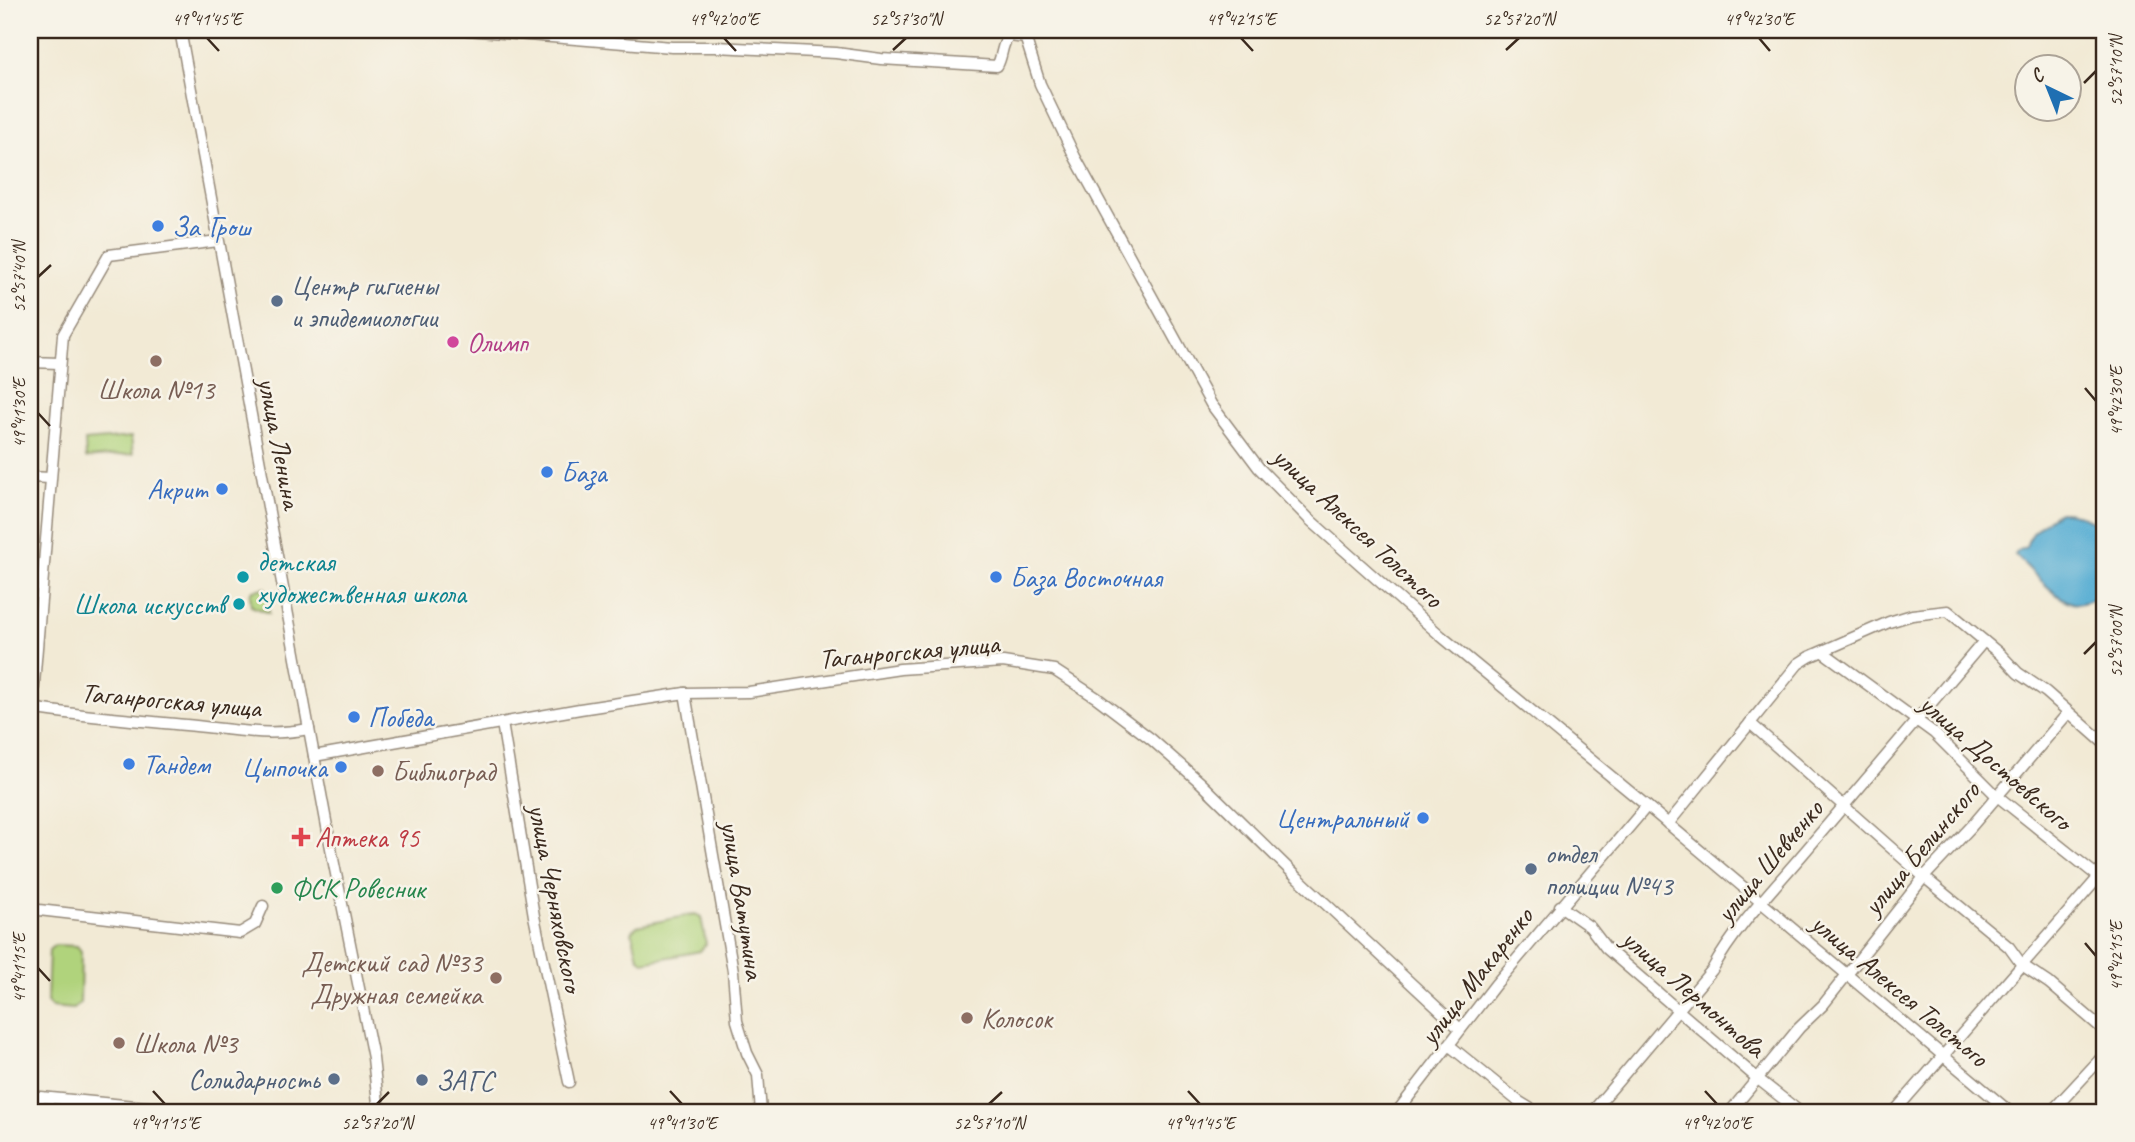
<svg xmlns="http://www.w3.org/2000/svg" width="2135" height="1142" font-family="Caveat,sans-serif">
<rect width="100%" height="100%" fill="#f7f3e8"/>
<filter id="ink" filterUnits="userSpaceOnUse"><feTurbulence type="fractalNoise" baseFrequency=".0143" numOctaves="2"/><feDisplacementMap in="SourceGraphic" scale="14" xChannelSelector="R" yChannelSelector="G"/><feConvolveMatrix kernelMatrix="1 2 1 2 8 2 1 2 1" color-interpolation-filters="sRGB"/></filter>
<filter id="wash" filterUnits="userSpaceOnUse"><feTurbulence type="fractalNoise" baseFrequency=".00686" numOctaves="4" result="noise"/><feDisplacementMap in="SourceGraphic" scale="28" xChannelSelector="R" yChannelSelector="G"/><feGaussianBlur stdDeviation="1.57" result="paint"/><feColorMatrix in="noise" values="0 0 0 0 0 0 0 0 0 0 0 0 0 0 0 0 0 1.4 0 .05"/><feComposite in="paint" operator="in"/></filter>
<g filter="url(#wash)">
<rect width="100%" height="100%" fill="#f2ead5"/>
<g fill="#b0d37b" stroke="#767e4c" stroke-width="2">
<path d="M 131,437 L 133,454 L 86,458 L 85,441 Z"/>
<path d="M 265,588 L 269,613 L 251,606 L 250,594 L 253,590 Z"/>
<path d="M 695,914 L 701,917 L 706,944 L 700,951 L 644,962 L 638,957 L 632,932 L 637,926 Z"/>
<path d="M 55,945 L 77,946 L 81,951 L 80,1003 L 74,1009 L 51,1007 L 47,1002 L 49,950 Z"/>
</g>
<path fill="#57add3" stroke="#496c78" stroke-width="2" d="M 2059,512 C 2077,511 2091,520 2105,531 L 2105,601 L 2099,598 C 2090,599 2082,606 2072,603 C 2055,598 2029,568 2015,555 L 2018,551 L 2026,547 C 2031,530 2045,522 2059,512 Z"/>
</g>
<g filter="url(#ink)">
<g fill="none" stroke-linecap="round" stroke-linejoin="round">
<defs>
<g id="minor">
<path d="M 180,30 L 333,859 L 373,1058 L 379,1112"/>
<path d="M 467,30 L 672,47 L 716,47 L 836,53 L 881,59 L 997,66 C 1003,56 1001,44 1009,36 L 1026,38"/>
<path d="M 1023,30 L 1040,84 L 1075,157 L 1211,404 L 1259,468 L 1309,519 L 1441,636 L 1647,806 L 2010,1112"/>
<path d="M 30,362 L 59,363"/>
<path d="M 30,477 L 50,478"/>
<path d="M 1823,652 L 1934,733 L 1996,795 L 2105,882"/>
<path d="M 685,693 L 733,971 L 737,1021 L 747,1053 L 758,1075 L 761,1112"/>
<path d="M 30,708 C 81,716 134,720 186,725 C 230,729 264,737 309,729"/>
<path d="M 502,723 L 534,916 L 569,1082"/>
<path d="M 1750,723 L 1924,877 L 2009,947 L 2022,965 L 2049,983 L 2105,1031"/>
<path d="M 30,732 L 63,335 L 109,255 L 218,241"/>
<path d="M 314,756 L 580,709 L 685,693 L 749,692 L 900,669 L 1003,662 L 1054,670 L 1097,698 L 1151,739 L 1201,783 L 1298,878 L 1460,1029"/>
<path d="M 1668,824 L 1798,664 L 1809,657 L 1889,622 L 1912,615 L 1948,611 L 2000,654 L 2018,673 L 2046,692 L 2105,744"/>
<path d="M 1560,906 L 1590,927 L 1606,948 L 1758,1079 L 1800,1112"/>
<path d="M 30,909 L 240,933 L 255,924 L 263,906"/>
<path d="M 1450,1046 L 1518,1101 L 1536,1112"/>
<path d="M 30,1096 L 198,1112"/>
<path d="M 1397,1112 L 1495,985 L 1647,806"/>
<path d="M 1592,1112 L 1712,970 C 1736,926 1776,886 1808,848 C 1866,779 1925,710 1984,641"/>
<path d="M 1730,1112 L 1799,1028 L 1823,1005 L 1924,877 L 1971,827 L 2068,713"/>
<path d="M 1894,1112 L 2105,870"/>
<path d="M 2051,1112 L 2105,1054"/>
</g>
</defs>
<use href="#minor" stroke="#968a7a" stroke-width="13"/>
<use href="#minor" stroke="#fff" stroke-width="10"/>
</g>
</g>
<path fill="none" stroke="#3b2a1e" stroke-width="2.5" d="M 207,38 L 219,51M 724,38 L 736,51M 1241,38 L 1253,51M 1759,38 L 1770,51M 893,50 L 906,38M 1506,50 L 1519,38M 2084,83 L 2096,71M 38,277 L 51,265M 2085,388 L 2096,401M 38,413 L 50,426M 2084,654 L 2096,642M 2085,943 L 2096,956M 38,968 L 50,981M 153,1091 L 165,1104M 670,1091 L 682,1104M 1188,1091 L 1200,1104M 1705,1091 L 1717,1104M 377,1104 L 389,1092M 989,1104 L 1002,1092"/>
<g fill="#3f7fe0" stroke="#f7f3e8" stroke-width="2.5">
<circle cx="158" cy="226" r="7"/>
<circle cx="547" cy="472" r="7"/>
<circle cx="222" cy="489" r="7"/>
<circle cx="996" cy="577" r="7"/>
<circle cx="354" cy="717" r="7"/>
<circle cx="129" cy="764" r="7"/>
<circle cx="341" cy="767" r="7"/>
<circle cx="1423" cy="818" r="7"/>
</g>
<g fill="#5c6f8a" stroke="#f7f3e8" stroke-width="2.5">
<circle cx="277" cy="301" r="7"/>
<circle cx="1531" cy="869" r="7"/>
<circle cx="334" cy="1079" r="7"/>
<circle cx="422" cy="1080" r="7"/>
</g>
<circle fill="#d1479c" stroke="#f7f3e8" stroke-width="2.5" cx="453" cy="342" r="7"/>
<g fill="#8d6e63" stroke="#f7f3e8" stroke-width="2.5">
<circle cx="156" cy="361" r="7"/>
<circle cx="378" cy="771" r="7"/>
<circle cx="496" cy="978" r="7"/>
<circle cx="967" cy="1018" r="7"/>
<circle cx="119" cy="1043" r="7"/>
</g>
<g fill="#0f9aa8" stroke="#f7f3e8" stroke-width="2.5">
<circle cx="243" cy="577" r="7"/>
<circle cx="239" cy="604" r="7"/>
</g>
<path fill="#e0444e" stroke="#f7f3e8" stroke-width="2.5" d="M297.5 826.5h7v7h7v7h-7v7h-7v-7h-7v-7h7z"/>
<circle fill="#2e9e5b" stroke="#f7f3e8" stroke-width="2.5" cx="277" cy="888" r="7"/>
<g text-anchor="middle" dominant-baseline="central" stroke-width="5" stroke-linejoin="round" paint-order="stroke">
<g font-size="28" fill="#366cbe" stroke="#f7f3e8" text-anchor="start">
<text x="172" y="226">За Грош</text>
<text x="561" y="472">База</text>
<text x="208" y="489" text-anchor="end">Акрит</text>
<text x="1010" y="577">База Восточная</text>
<text x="368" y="717">Победа</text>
<text x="143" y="764">Тандем</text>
<text x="327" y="767" text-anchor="end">Цыпочка</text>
<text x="1409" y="818" text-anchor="end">Центральный</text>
</g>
<g font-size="28" fill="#4e5e75" stroke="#f7f3e8" text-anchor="start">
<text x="291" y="285">Центр гигиены<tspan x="291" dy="32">и эпидемиологии</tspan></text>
<text x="1545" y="853">отдел<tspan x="1545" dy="32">полиции №43</tspan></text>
<text x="320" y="1079" text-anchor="end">Солидарность</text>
<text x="436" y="1080">ЗАГС</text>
</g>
<g font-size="28" fill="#b23c85" stroke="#f7f3e8" text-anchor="start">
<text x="467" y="342">Олимп</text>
</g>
<g font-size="28" fill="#785e54" stroke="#f7f3e8" text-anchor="start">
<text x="156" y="389" text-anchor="middle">Школа №13</text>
<text x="392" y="771">Библиоград</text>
<text x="482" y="962" text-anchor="end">Детский сад №33<tspan x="482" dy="32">Дружная семейка</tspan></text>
<text x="981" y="1018">Колосок</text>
<text x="133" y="1043">Школа №3</text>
</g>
<g font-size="28" fill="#3b2a1e" stroke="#f7f3e8">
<text transform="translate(280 443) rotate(79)">улица Ленина</text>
<text transform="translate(1358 527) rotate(43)">улица Алексея Толстого</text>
<text transform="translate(909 651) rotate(-5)">Таганрогская улица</text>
<text transform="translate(171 700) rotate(5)">Таганрогская улица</text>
<text transform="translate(1996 762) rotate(41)">улица Достоевского</text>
<text transform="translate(1921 848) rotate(-50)">улица Белинского</text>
<text transform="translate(1769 861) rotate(-50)">улица Шевченко</text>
<text transform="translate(556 898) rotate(79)">улица Черняховского</text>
<text transform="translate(743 900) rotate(81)">улица Ватутина</text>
<text transform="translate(1476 976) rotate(-52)">улица Макаренко</text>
<text transform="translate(1900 990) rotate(40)">улица Алексея Толстого</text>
<text transform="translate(1694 993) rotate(41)">улица Лермонтова</text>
</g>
<g font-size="28" fill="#0d838f" stroke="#f7f3e8" text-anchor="start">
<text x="257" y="561">детская<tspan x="257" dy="32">художественная школа</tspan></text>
<text x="225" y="604" text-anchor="end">Школа искусств</text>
</g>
<g font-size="28" fill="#be3a42" stroke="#f7f3e8" text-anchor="start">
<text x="315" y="837">Аптека 95</text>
</g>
<g font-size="28" fill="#27864d" stroke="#f7f3e8" text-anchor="start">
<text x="291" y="888">ФСК Ровесник</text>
</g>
</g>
<rect width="2135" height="1142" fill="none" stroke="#f7f3e8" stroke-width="77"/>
<g transform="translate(2048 88) rotate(317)"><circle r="33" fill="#f7f3e8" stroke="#aca397" stroke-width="2"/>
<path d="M0-5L12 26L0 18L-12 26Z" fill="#1f6fb2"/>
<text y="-10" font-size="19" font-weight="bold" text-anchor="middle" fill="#3b2a1e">С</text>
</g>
<rect x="38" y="38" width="2058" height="1066" fill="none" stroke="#3b2a1e" stroke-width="2.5"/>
<g font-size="18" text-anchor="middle" fill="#3b2a1e">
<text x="207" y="25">49°41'45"E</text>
<text x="724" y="25">49°42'00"E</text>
<text x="906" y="25">52°57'30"N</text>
<text x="1241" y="25">49°42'15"E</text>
<text x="1519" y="25">52°57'20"N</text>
<text x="1759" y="25">49°42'30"E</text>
<text transform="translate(2116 71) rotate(-90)" y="6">52°57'10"N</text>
<text transform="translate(19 277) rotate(-90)" y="6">52°57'40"N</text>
<text transform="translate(2116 401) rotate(-90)" y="6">49°42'30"E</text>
<text transform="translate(19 413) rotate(-90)" y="6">49°41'30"E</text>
<text transform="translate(2116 642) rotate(-90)" y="6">52°57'00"N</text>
<text transform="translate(2116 956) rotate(-90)" y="6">49°42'15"E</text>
<text transform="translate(19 968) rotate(-90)" y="6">49°41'15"E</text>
<text x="165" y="1129">49°41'15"E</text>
<text x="377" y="1129">52°57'20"N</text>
<text x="682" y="1129">49°41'30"E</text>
<text x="989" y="1129">52°57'10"N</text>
<text x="1200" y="1129">49°41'45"E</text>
<text x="1717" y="1129">49°42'00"E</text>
</g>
</svg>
